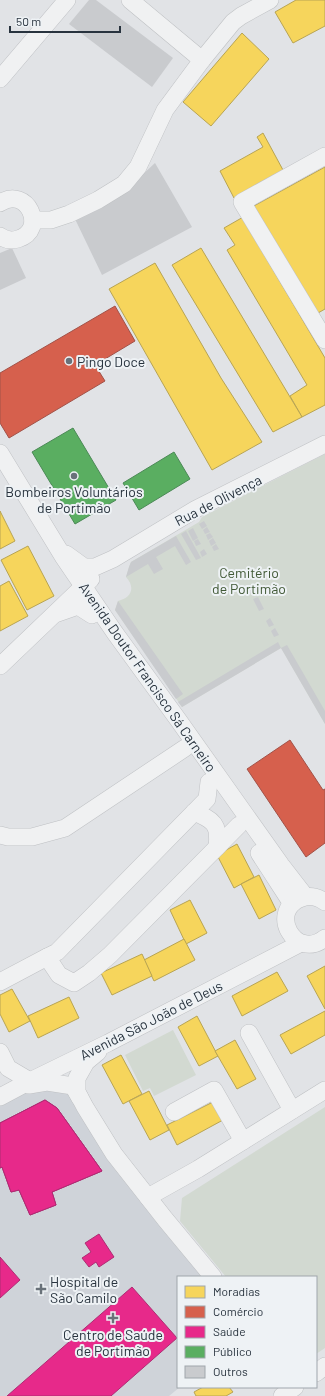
<svg xmlns="http://www.w3.org/2000/svg" width="325" height="1396" font-family="Barlow,sans-serif">
<rect width="100%" height="100%" fill="#e1e3e6"/>
<path fill="#cfd3d9" d="M 20,1086 L 73,1086 L 213,1277 L 178,1277 L 178,1387 L 180,1387 L 169,1396 L 0,1396 L 0,1097 Z"/>
<g fill="#d2d9d1">
<path d="M 325,454 L 325,724 L 281,648 L 182,707 L 115,610 L 118,601 C 131,598 136,588 126,577 L 129,567 L 131,562 L 199,522 L 202,517 Z"/>
<path d="M 173,1030 L 196,1075 L 154,1096 L 150,1088 L 143,1091 L 125,1055 Z"/>
<path d="M 325,1107 L 325,1348 L 316,1354 L 316,1277 L 226,1277 L 180,1221 L 182,1198 Z"/>
</g>
<g fill="#f6d55c" stroke="#b8a453">
<path d="M 296,0 L 325,0 L 325,26 L 293,43 L 275,12 Z"/>
<path d="M 242,33 L 269,59 L 211,126 L 183,102 Z"/>
<path d="M 263,133 L 283,170 L 234,198 L 220,171 L 263,147 L 257,137 Z"/>
<path d="M 325,167 L 325,309 L 318,313 L 252,207 Z"/>
<path d="M 245,216 L 262,251 L 325,358 L 325,405 L 302,417 L 290,396 L 307,385 L 227,250 L 235,245 L 224,228 Z"/>
<path d="M 201,248 L 302,417 L 273,432 L 172,265 Z"/>
<path d="M 155,263 L 221,378 L 262,442 L 212,470 L 109,289 Z"/>
<path d="M 0,511 L 15,541 L 0,549 Z"/>
<path d="M 28,546 L 54,596 L 27,610 L 1,560 Z"/>
<path d="M 9,581 L 28,616 L 0,631 L 0,586 Z"/>
<path d="M 237,844 L 254,877 L 234,888 L 217,855 Z"/>
<path d="M 259,875 L 276,910 L 259,919 L 241,884 Z"/>
<path d="M 190,900 L 207,933 L 186,944 L 170,910 Z"/>
<path d="M 184,939 L 195,960 L 154,981 L 144,960 Z"/>
<path d="M 142,954 L 152,976 L 112,995 L 101,973 Z"/>
<path d="M 325,966 L 325,1009 L 307,976 Z"/>
<path d="M 277,972 L 288,991 L 242,1016 L 232,996 Z"/>
<path d="M 12,989 L 30,1021 L 9,1032 L 0,1014 L 0,995 Z"/>
<path d="M 69,997 L 79,1018 L 38,1038 L 28,1016 Z"/>
<path d="M 325,1011 L 325,1035 L 291,1054 L 280,1035 Z"/>
<path d="M 197,1016 L 218,1056 L 199,1066 L 178,1027 Z"/>
<path d="M 235,1040 L 256,1079 L 237,1089 L 215,1051 Z"/>
<path d="M 121,1055 L 142,1094 L 123,1104 L 102,1065 Z"/>
<path d="M 149,1091 L 169,1130 L 150,1140 L 129,1101 Z"/>
<path d="M 213,1102 L 223,1120 L 177,1145 L 167,1125 Z"/>
<path d="M 203,1387 L 229,1387 L 233,1392 L 226,1396 L 196,1396 L 194,1392 Z"/>
</g>
<g fill="#d6604d" stroke="#a25248">
<path d="M 115,306 L 135,341 L 95,365 L 105,381 L 9,438 L 0,423 L 0,373 Z"/>
<path d="M 290,740 L 323,790 L 325,789 L 325,843 L 306,857 L 247,769 Z"/>
</g>
<g fill="#e7298a" stroke="#ae2c73" fill-rule="evenodd">
<path d="M 45,1100 L 57,1108 L 102,1171 L 52,1192 L 56,1205 L 30,1215 L 19,1190 L 11,1192 L 2,1167 L 0,1168 L 0,1123 ZM 32,1142 L 45,1161 L 32,1168 L 24,1147 Z"/>
<path d="M 45,1100 L 57,1108 L 102,1171 L 52,1192 L 56,1205 L 30,1215 L 19,1190 L 11,1192 L 2,1167 L 0,1168 L 0,1123 Z"/>
<path d="M 99,1234 L 114,1257 L 99,1267 L 96,1262 L 89,1267 L 82,1258 L 91,1252 L 85,1243 Z"/>
<path d="M 0,1257 L 20,1280 L 0,1298 Z"/>
<path d="M 132,1287 L 177,1338 L 111,1396 L 7,1396 Z"/>
</g>
<g fill="#5aae61" stroke="#4b8956">
<path d="M 73,428 L 116,500 L 75,524 L 32,452 Z"/>
<path d="M 174,452 L 190,479 L 139,510 L 123,483 Z"/>
</g>
<g fill="#c9cbce">
<path d="M 89,0 L 96,0 L 173,58 L 152,87 L 69,24 Z"/>
<path d="M 155,163 L 192,227 L 102,275 L 75,219 L 126,190 Z"/>
<path d="M 12,248 L 26,278 L 0,290 L 0,253 Z"/>
<path d="M 204,521 L 207,526 L 202,529 L 199,524 Z"/>
<path d="M 207,527 L 210,532 L 205,534 L 203,530 Z"/>
<path d="M 193,528 L 198,538 L 193,541 L 188,531 Z"/>
<path d="M 186,531 L 201,558 L 196,560 L 181,534 Z"/>
<path d="M 210,533 L 213,537 L 208,540 L 206,535 Z"/>
<path d="M 176,536 L 191,562 L 186,565 L 175,546 L 156,557 L 163,569 L 154,574 L 148,564 L 126,577 L 129,567 L 131,562 Z"/>
<path d="M 213,538 L 216,543 L 211,546 L 209,541 Z"/>
<path d="M 198,539 L 201,544 L 196,546 L 194,541 Z"/>
<path d="M 216,544 L 219,549 L 214,551 L 212,547 Z"/>
<path d="M 204,549 L 207,554 L 202,557 L 200,552 Z"/>
<path d="M 252,587 L 254,592 L 250,594 L 247,590 Z"/>
<path d="M 258,597 L 264,609 L 259,611 L 253,599 Z"/>
<path d="M 118,601 L 183,694 L 176,699 L 115,610 Z"/>
<path d="M 270,618 L 274,625 L 269,627 L 266,621 Z"/>
<path d="M 275,628 L 279,635 L 274,637 L 271,631 Z"/>
<path d="M 278,642 L 281,648 L 182,707 L 178,702 Z"/>
<path d="M 287,645 L 325,711 L 325,724 L 281,648 Z"/>
</g>
<g fill="none" stroke-linecap="round" stroke-linejoin="round">
<defs>
<g id="minor">
<path d="M 202,60 L 233,22 L 241,16 L 270,0"/>
<path d="M 0,79 L 67,0"/>
<path d="M 325,156 L 242,202 L 325,340"/>
<path d="M 0,203 C 27,185 48,230 18,239 C 11,241 5,240 0,236"/>
<path d="M 33,220 L 51,220 L 69,214 L 98,200 L 124,184 L 138,167 L 165,110 L 202,60 L 130,0"/>
<path d="M 0,453 L 64,558 L 115,633 L 179,721 L 281,865 L 305,896"/>
<path d="M 66,554 L 84,567 L 95,567 L 113,559 L 196,509 L 325,444"/>
<path d="M 58,613 L 78,606 L 92,615"/>
<path d="M 0,666 L 91,579"/>
<path d="M 194,812 C 213,820 220,824 217,847"/>
<path d="M 0,835 L 8,837 L 32,837 L 65,828 L 185,748"/>
<path d="M 259,853 L 292,904"/>
<path d="M 325,902 C 318,897 310,895 302,898 C 267,910 295,962 325,938"/>
<path d="M 47,957 L 57,952 L 207,799 L 209,782"/>
<path d="M 0,982 L 47,957 L 59,975 L 74,983 L 89,973 L 110,955 L 239,825"/>
<path d="M 249,1033 L 292,1110"/>
<path d="M 0,1052 L 8,1068 L 30,1081"/>
<path d="M 98,1052 L 86,1062 L 77,1078 L 77,1092 L 85,1107 L 114,1154 L 165,1219 L 213,1277"/>
<path d="M 29,1085 L 47,1082 L 73,1086 L 80,1098"/>
<path d="M 0,1097 L 30,1081 L 108,1043 L 301,943"/>
<path d="M 174,1112 L 214,1090 L 243,1141"/>
<path d="M 148,1197 L 198,1169 L 325,1090"/>
<path d="M 316,1373 L 325,1366"/>
<path d="M 282,1396 L 295,1387"/>
</g>
</defs>
<use href="#minor" stroke="#bfc1c4" stroke-width="18"/>
<use href="#minor" stroke="#f0f1f2" stroke-width="17"/>
</g>
<g fill="#697179" stroke="#eef2f5" stroke-width="1.5">
<circle cx="69" cy="361" r="4"/>
<circle cx="74" cy="476" r="4"/>
<path d="M39 1283h4v4h4v4h-4v4h-4v-4h-4v-4h4z"/>
<path d="M111 1312h4v4h4v4h-4v4h-4v-4h-4v-4h4z"/>
</g>
<g text-anchor="middle" dominant-baseline="central" stroke-width="4" stroke-linejoin="round" paint-order="stroke">
<g font-size="14" fill="#28333e" stroke="#eef2f5" text-anchor="start">
<text x="77" y="361">Pingo Doce</text>
<text x="74" y="491" text-anchor="middle">Bombeiros Voluntários<tspan x="74" dy="16">de Portimão</tspan></text>
<text x="50" y="1281">Hospital de<tspan x="50" dy="16">São Camilo</tspan></text>
<text x="113" y="1334" text-anchor="middle">Centro de Saúde<tspan x="113" dy="16">de Portimão</tspan></text>
</g>
<g font-size="14" fill="#28333e" stroke="#eef2f5">
<text transform="translate(218 500) rotate(-27)">Rua de Olivença</text>
<text transform="translate(148 677) rotate(55)">Avenida Doutor Francisco Sá Carneiro</text>
<text transform="translate(151 1020) rotate(-27)">Avenida São João de Deus</text>
</g>
<g font-size="14" fill="#415936" stroke="#eef2f5">
<text x="249" y="572">Cemitério<tspan x="249" dy="16">de Portimão</tspan></text>
</g>
</g>
<rect x="177" y="1276" width="140" height="112" fill="#eef2f5" stroke="#9fa6ac"/>
<rect x="185" y="1286" width="20" height="12" fill="#f6d55c" stroke="#9fa6ac"/>
<text x="213" y="1296" font-size="12" fill="#28333e">Moradias</text>
<rect x="185" y="1306" width="20" height="12" fill="#d6604d" stroke="#9fa6ac"/>
<text x="213" y="1316" font-size="12" fill="#28333e">Comércio</text>
<rect x="185" y="1326" width="20" height="12" fill="#e7298a" stroke="#9fa6ac"/>
<text x="213" y="1336" font-size="12" fill="#28333e">Saúde</text>
<rect x="185" y="1346" width="20" height="12" fill="#5aae61" stroke="#9fa6ac"/>
<text x="213" y="1356" font-size="12" fill="#28333e">Público</text>
<rect x="185" y="1366" width="20" height="12" fill="#c9cbce" stroke="#9fa6ac"/>
<text x="213" y="1376" font-size="12" fill="#28333e">Outros</text>
<path d="M10 26v6h110v-6" fill="none" stroke="#28333e" stroke-width="2"/>
<text x="16" y="26" font-size="12" fill="#28333e" stroke="#eef2f5" stroke-width="3" paint-order="stroke">50 m</text>
</svg>
